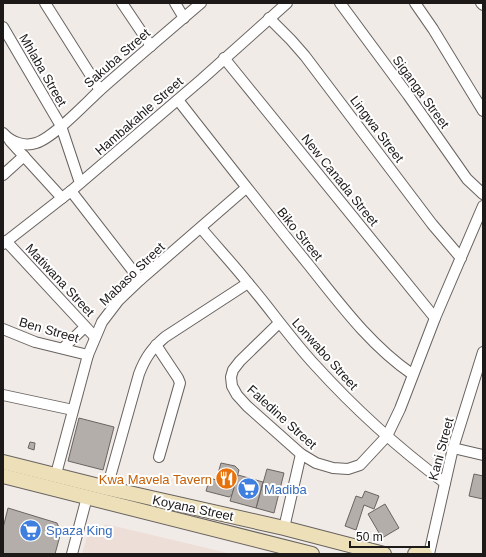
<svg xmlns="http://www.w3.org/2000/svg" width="486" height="557" font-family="Helvetica,sans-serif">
<rect width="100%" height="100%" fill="#f1ebe8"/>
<path fill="#eddfd8" d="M 106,524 L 232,554 L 82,554 L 87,536 Z"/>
<g fill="#b4aeab" stroke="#6a6562">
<path d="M 79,418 L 114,427 L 103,470 L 68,461 Z"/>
<path d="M 30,442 L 35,443 L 34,450 L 28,448 Z"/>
<path d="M 221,463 L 235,466 L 239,470 L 232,495 L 229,497 L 206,491 L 210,478 L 216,480 Z"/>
<path d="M 267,469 L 284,473 L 274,513 L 256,508 Z"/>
<path d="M 474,474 L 483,476 L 483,499 L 469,496 Z"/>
<path d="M 238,475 L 263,482 L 256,508 L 230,501 Z"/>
<path d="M 365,491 L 379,496 L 374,509 L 364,505 L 356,530 L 345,526 L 356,496 L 362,498 Z"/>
<path d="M 385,504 L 399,528 L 382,538 L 368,514 Z"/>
<path d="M 8,508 L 57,523 L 61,532 L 55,554 L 3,554 L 3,528 Z"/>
</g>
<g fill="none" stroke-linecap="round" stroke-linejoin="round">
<defs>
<g id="street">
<path d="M 45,3 L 100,90"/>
<path d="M 122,3 L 151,46"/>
<path d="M 175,3 L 184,18"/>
<path d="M 340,3 L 408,95 L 467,179 L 483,194"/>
<path d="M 415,3 L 433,29 L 483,111"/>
<path d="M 481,3 L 483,5"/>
<path d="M 269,18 L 291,40 L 305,56 L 432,224 L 461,258"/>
<path d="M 3,27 L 61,126 L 80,183"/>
<path d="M 224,58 L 435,318"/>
<path d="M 178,100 C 221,155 264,210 308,264 C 340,304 370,345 412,374"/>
<path d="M 3,133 C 11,142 24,147 36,143 C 53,138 85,104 99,91 C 133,61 167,32 201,3"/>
<path d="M 10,141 L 62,198"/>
<path d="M 3,175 L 24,156"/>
<path d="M 71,191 L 140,280"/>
<path d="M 201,228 C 216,246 233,264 248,283 C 271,310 291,339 315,365 C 354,408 398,448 445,483"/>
<path d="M 6,241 L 95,337"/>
<path d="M 3,244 L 71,191 L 202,79 L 287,3"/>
<path d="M 279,323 L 240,361 L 233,370 L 231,377 L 232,386 L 237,395 L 247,406 L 301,454 L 316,463 L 333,468 L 348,469 L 360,465 L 387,436 L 400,409 L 435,318 L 483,206"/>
<path d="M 3,329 L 35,342 L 88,355"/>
<path d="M 156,345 L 178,378 L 180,383 L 159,457"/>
<path d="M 63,348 L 85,327"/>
<path d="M 3,395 L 73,410"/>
<path d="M 453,448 L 483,455"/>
<path d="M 56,474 L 88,355 L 102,322 L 118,301 L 140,280 L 246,188"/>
<path d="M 107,488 L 139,374 C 145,358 152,348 165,337 L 248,283"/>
<path d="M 284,528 L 301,454"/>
<path d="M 72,554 L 87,497"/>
<path d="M 429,554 L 453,448 L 483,352"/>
</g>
<g id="secondary">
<path d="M 3,462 L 107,488 L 284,528 L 384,554"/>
<path d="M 3,476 L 312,554"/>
<path d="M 415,554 L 425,554"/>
</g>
</defs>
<use href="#street" stroke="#686360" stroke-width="12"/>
<use href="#secondary" stroke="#686360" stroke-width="16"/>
<use href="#street" stroke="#fff" stroke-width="10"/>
<use href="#secondary" stroke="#ede0b9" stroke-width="14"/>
</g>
<defs>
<symbol id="restaurant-disc" viewBox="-11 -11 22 22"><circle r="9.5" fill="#e8710a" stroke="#fff"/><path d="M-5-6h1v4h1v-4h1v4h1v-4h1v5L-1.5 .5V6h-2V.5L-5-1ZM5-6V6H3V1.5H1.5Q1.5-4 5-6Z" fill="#fff"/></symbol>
<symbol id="supermarket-disc" viewBox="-11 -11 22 22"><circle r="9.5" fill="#3f7fe0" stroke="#fff"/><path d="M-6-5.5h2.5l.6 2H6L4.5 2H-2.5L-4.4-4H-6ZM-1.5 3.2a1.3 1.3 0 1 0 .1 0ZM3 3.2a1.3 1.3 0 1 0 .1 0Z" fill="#fff"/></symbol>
</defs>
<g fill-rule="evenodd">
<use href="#restaurant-disc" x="214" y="466" width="25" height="25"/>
<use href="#supermarket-disc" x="236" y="476" width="25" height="25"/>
<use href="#supermarket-disc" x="18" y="518" width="25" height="25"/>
</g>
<g text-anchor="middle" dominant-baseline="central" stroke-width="4" stroke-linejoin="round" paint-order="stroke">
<g font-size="13" fill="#1c1918" stroke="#fff">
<text transform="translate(117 58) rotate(-41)">Sakuba Street</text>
<text transform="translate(43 70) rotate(60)">Mhlaba Street</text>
<text transform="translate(421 92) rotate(54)">Siganga Street</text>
<text transform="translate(139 116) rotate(-41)">Hambakahle Street</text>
<text transform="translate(377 129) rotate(53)">Lingwa Street</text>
<text transform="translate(340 180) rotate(51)">New Canada Street</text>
<text transform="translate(300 234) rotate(51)">Biko Street</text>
<text transform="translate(132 274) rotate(-44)">Mabaso Street</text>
<text transform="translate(60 280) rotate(47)">Matiwana Street</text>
<text transform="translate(49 330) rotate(16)">Ben Street</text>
<text transform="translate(325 354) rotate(48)">Lonwabo Street</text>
<text transform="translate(282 417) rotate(42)">Faledine Street</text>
<text transform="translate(441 449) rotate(-75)">Kani Street</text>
<text transform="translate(193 508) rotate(12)">Koyana Street</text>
</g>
<g font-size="13" fill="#c56008" stroke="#fff" text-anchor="end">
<text x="212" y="479">Kwa Mavela Tavern</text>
</g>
<g font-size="13" fill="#366cbe" stroke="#fff" text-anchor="start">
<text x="264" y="489">Madiba</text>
<text x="46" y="530">Spaza King</text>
</g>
</g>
<rect width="486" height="557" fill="none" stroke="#1c1918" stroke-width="8"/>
<path d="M350 541v6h79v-6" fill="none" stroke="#1c1918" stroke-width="2"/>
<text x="356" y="541" font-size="12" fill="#1c1918" stroke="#ffffff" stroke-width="3" paint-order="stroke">50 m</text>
</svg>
